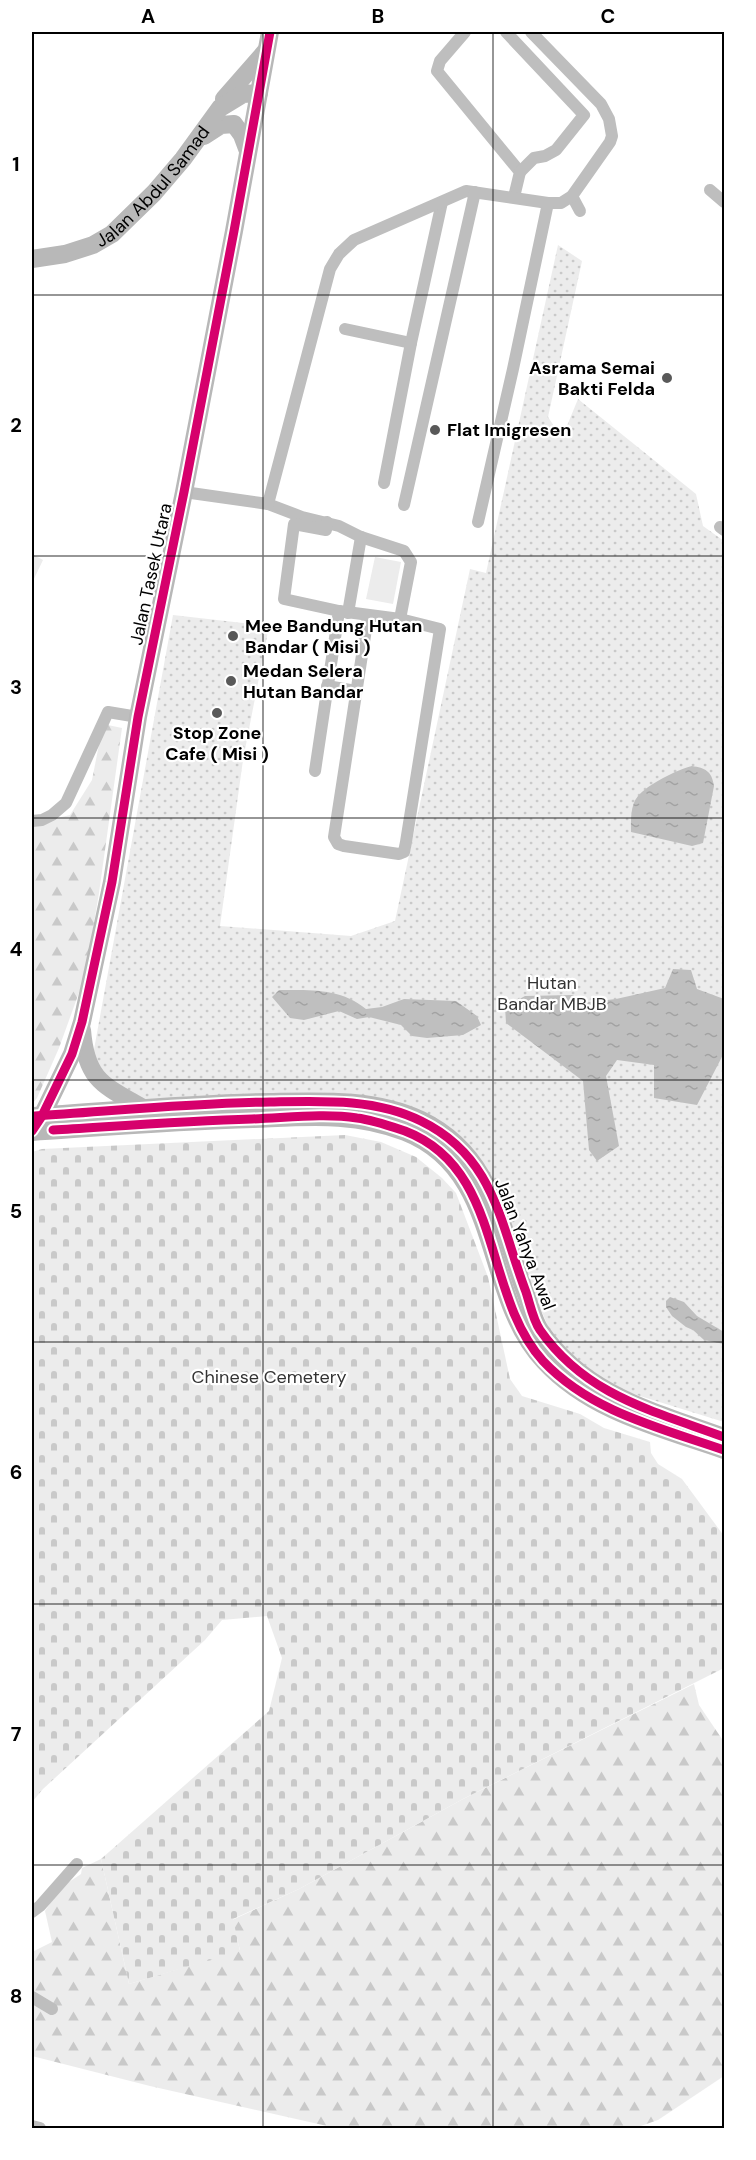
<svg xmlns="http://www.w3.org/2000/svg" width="756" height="2160" font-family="'DM Sans',sans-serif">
<defs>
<pattern id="grass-dots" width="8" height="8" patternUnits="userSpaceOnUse" patternTransform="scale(1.5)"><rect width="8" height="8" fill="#ececec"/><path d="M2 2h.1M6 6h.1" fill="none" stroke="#c9c9c9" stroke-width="1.8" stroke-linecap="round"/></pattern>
<pattern id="forest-firs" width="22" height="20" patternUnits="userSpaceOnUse" patternTransform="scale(1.5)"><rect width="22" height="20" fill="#ececec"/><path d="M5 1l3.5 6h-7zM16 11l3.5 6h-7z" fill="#c9c9c9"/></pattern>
<pattern id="cemetery-stones" width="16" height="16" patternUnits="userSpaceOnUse" patternTransform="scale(1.5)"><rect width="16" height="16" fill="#ececec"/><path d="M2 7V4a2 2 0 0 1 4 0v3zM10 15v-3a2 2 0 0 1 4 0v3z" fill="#c9c9c9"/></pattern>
<pattern id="water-ripples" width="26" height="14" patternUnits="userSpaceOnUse" patternTransform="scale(1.5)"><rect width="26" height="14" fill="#bfbfbf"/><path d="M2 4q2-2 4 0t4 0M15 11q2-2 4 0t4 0" fill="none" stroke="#a2a2a2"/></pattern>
</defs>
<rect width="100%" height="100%" fill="#fff"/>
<path fill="url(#grass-dots)" d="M 558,245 L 582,261 L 548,417 L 562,438 L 578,399 L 696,494 L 703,526 L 724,541 L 724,1422 L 598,1383 L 554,1341 L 532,1288 L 504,1209 L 435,1120 L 150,1100 L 116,1092 L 93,1055 L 173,615 L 269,626 L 243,760 L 220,926 L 351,936 L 395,921 L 470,569 L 486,573 Z"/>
<g fill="url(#forest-firs)">
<path d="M 103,724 L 122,728 L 99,893 L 85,976 L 59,1048 L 37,1098 L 32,1104 L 32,824 L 70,815 L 92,780 Z"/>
<path d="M 694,1684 L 699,1705 L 724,1742 L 724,2076 L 658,2120 L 635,2128 L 610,2128 L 608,2127 L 598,2128 L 336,2128 L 150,2086 L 32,2056 L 32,1952 L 52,1942 L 45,1911 L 60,1888 L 81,1874 L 82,1868 L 101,1859 L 129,1984 L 240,1950 L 232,1920 L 299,1889 L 463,1799 Z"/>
</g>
<path fill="url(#cemetery-stones)" d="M 345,1135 L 381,1142 L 416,1157 L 442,1178 L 456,1193 L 488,1277 L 510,1379 L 522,1396 L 580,1414 L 604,1428 L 650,1442 L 651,1453 L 658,1464 L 682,1479 L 724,1536 L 724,1668 L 463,1799 L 299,1889 L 233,1919 L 240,1951 L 129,1984 L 101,1859 L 269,1711 L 282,1658 L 267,1616 L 222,1620 L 205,1640 L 43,1789 L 32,1802 L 32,1152 L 42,1149 Z"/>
<g fill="#ececec">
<path d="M 32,554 L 43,560 L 32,583 Z"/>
<path d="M 375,557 L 401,562 L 393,604 L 366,599 Z"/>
</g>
<g fill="url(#water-ripples)">
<path d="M 692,766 C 705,768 712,771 714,786 L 703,843 L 692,846 L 631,832 C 631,821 630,805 638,796 C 647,785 678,769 692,766 Z"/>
<path d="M 673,969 L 691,970 L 697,989 L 724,999 L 724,1053 L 697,1105 L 654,1098 L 654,1065 L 617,1060 L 606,1076 L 619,1146 L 597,1161 L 589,1150 L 583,1081 L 506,1023 L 505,1007 L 525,996 L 573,995 L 581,1003 L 616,999 L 665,988 Z"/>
<path d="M 279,990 C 310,990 341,988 366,1009 L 382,1007 L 404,999 L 456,1001 L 477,1016 L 481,1025 L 463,1035 L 427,1038 L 412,1036 L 401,1025 L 369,1017 L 357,1019 L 339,1011 L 304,1020 L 290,1018 L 272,997 Z"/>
<path d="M 670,1297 L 684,1302 L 697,1316 L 724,1332 L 724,1344 L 704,1340 L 693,1330 L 686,1327 L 672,1316 L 666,1307 L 666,1301 Z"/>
</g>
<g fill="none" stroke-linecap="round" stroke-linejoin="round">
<g stroke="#bebebe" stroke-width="12">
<path d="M 465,32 L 440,61 L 437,71 L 520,172 L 514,197"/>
<path d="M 506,32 L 584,115 L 556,150 L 545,156 L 534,158 L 520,172"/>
<path d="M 710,190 L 724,202"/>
<path d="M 572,196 L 580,211"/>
<path d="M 345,329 L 411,343"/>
<path d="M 384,483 L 411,343 L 442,202"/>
<path d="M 184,492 L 268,504 L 302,517 L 339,526 L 361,537 L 404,551 L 411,562 L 400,619"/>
<path d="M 268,504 L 330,269 L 339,254 L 354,240 L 466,191 L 548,203 L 561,203 L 572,196 L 610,142 L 612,136 L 609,119 L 601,104 L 531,32"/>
<path d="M 404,505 L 475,192"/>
<path d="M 327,522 L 326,530 L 294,524 L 284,599 L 339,611 L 400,619 L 440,629 L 406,842 L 404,852 L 399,854 L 344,846 L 338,844 L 334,837 L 368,616"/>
<path d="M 478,522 L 513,369 L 548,203"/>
<path d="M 720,527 L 724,530"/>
<path d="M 348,613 L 361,537"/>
<path d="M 327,686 L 356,691"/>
<path d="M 315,771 L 339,611"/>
<path d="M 32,821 L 42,820 L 52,815 L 66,803 L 108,712 L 138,717"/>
<path d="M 32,1912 L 40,1906 L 77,1864"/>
<path d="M 32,1997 L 52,2009"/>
<path d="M 32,2126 L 40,2128"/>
</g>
<g stroke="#b8b8b8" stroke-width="18">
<path d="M 224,99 L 265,52"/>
<path d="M 204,136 L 221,125 L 234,124 L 242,135 L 248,151"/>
<path id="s1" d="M 32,259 L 65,254 L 93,245 L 112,234 L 154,193 L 183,159 L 220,108 L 243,94 L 259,93"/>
<path d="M 82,1030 C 86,1080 103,1085 143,1108"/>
<path d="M 34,1116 C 112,1111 191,1103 269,1102 C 319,1101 374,1098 421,1120 C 493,1155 500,1225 525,1292 C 530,1304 533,1319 540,1330 C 584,1395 655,1412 724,1437"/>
<path d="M 32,1131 L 42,1116 L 72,1054 L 82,1022 L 112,882 L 138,717 L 184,492 L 234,231 L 270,32"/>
<path d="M 32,1132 C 105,1127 179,1121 253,1119 C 306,1117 355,1112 405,1132 C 504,1171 481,1294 544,1361 C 591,1412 661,1428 724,1450"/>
</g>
<defs>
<g id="cycleway">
<path d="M 35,1116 C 113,1111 192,1103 270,1102 C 320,1101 375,1098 421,1121 C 495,1157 500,1224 526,1292 C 530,1304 533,1320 540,1330 C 586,1396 654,1411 724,1437"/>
<path d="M 53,1130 C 119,1126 186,1121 252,1119 C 285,1118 324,1113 357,1118 C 373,1120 390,1126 405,1131 C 504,1169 482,1294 543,1361 C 591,1412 661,1428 724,1450"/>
<path d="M 32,1131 L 42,1116 L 72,1054 L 82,1022 L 112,882 L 138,717 L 184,492 L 234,231 L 270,32"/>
</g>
</defs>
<use href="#cycleway" stroke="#fff" stroke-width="13"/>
<use href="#cycleway" stroke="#d6006c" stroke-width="9"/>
</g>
<path fill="none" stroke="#000" stroke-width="1.5" stroke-opacity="0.55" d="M 263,32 L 263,2128M 493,32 L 493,2128M 32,295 L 724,295M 32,556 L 724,556M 32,818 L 724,818M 32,1080 L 724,1080M 32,1342 L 724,1342M 32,1604 L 724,1604M 32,1865 L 724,1865"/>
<g fill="#595959" stroke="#fff" stroke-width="2">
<circle cx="667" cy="378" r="6"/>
<circle cx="435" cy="430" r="6"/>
<circle cx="233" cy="636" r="6"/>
<circle cx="231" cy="681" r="6"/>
<circle cx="217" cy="713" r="6"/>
</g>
<g text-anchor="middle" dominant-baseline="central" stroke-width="4.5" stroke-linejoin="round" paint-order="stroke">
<g font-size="18" fill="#000" stroke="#fff">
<text stroke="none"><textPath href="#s1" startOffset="147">Jalan Abdul Samad</textPath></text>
<text transform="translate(151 574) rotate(-78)">Jalan Tasek Utara</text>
<text transform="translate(525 1244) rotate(69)">Jalan Yahya Awal</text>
</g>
<g font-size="18" font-weight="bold" fill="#000" stroke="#fff" text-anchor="start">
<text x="655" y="368" text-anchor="end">Asrama Semai<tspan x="655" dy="21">Bakti Felda</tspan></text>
<text x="447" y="430">Flat Imigresen</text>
<text x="245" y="626">Mee Bandung Hutan<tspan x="245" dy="21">Bandar ( Misi )</tspan></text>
<text x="243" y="671">Medan Selera<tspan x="243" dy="21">Hutan Bandar</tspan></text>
<text x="217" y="733" text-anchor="middle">Stop Zone<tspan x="217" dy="21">Cafe ( Misi )</tspan></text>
</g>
<g font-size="18" fill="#333" stroke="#fff">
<text x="552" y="983">Hutan<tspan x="552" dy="21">Bandar MBJB</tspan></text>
<text x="269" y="1377">Chinese Cemetery</text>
</g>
</g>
<rect width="756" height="2160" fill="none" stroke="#ffffff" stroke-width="66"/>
<rect x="33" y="33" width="690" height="2094" fill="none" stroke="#000" stroke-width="2"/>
<g font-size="20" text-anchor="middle" font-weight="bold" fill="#000">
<text x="148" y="23">A</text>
<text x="378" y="23">B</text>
<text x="608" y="23">C</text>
<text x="16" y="171">1</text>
<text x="16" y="432">2</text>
<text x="16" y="694">3</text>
<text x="16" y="956">4</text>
<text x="16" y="1218">5</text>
<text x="16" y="1479">6</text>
<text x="16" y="1741">7</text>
<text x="16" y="2003">8</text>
</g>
</svg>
